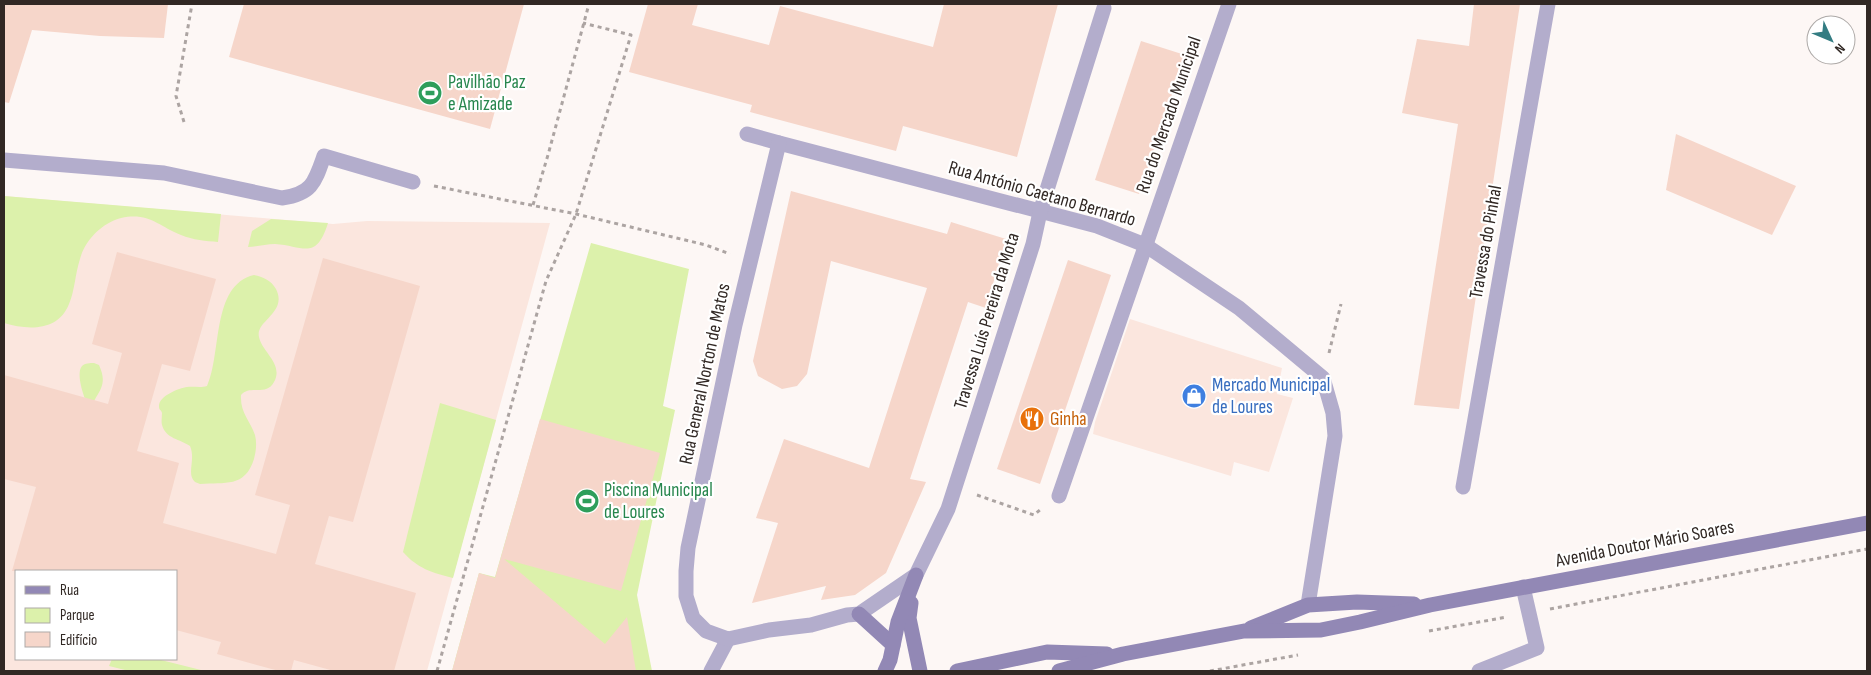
<svg xmlns="http://www.w3.org/2000/svg" width="1871" height="675" font-family="'Sofia Sans Condensed',sans-serif">
<rect width="100%" height="100%" fill="#fdf7f5"/>
<g fill="#fbe6de" fill-rule="evenodd">
<path d="M 4,196 L 333,224 L 367,221 L 550,223 L 427,671 L 4,671 ZM 16,571 L 176,571 L 176,659 L 16,659 Z"/>
<path d="M 1130,319 L 1282,368 L 1277,394 L 1293,398 L 1269,472 L 1234,462 L 1231,476 L 1093,434 L 1095,422 Z"/>
</g>
<g fill="#dcf1ab">
<path d="M 4,196 L 221,214 L 218,242 C 206,241 193,240 181,235 C 158,226 149,212 121,218 C 102,223 85,240 80,259 C 75,274 75,290 69,304 C 58,332 27,330 4,323 Z"/>
<path d="M 271,219 L 328,223 C 316,261 304,246 275,244 C 266,244 257,247 248,247 L 252,231 Z"/>
<path d="M 591,243 L 689,269 L 663,406 L 675,410 L 637,595 L 652,671 L 452,671 L 479,573 L 495,577 Z"/>
<path d="M 254,275 C 263,277 271,280 276,289 C 288,313 255,321 259,337 C 262,352 284,364 274,382 C 266,397 250,384 241,395 C 240,413 250,420 255,435 C 257,443 256,451 254,459 C 245,488 225,482 200,484 L 195,482 C 186,474 196,460 190,446 C 180,439 166,439 162,425 C 161,421 162,417 162,413 C 161,409 159,411 159,406 C 159,396 179,388 187,387 C 194,386 200,388 207,386 C 222,354 211,285 254,275 Z"/>
<path d="M 94,363 L 99,365 C 109,387 97,391 90,410 C 85,401 75,374 82,366 C 85,363 90,363 94,363 Z"/>
<path d="M 440,403 L 496,420 L 453,578 C 432,573 417,568 403,552 Z"/>
<path d="M 112,659 L 157,659 L 205,671 L 129,671 L 109,666 Z"/>
</g>
<g fill="#f6d6ca">
<path d="M 4,4 L 168,4 L 164,38 L 100,36 L 32,30 L 9,103 L 4,102 Z"/>
<path d="M 244,4 L 524,4 L 490,129 L 229,57 Z"/>
<path d="M 648,4 L 698,4 L 692,25 L 769,45 L 780,6 L 933,47 L 944,4 L 1058,4 L 1017,157 L 903,126 L 896,151 L 750,112 L 752,105 L 629,72 Z"/>
<path d="M 1474,4 L 1520,4 L 1459,409 L 1414,405 L 1458,124 L 1402,113 L 1417,39 L 1469,46 Z"/>
<path d="M 1141,41 L 1185,55 L 1139,194 L 1095,180 Z"/>
<path d="M 1676,134 L 1796,186 L 1772,235 L 1666,190 Z"/>
<path d="M 791,191 L 947,234 L 951,222 L 1006,239 L 986,308 L 968,302 L 910,479 L 926,482 L 886,573 L 855,595 L 821,600 L 826,586 L 752,603 L 778,523 L 756,518 L 784,439 L 869,468 L 927,288 L 831,261 L 807,374 L 797,386 L 782,389 L 758,376 L 753,361 Z"/>
<path d="M 117,252 L 216,279 L 190,371 L 162,364 L 137,451 L 179,463 L 163,523 L 276,554 L 290,505 L 255,495 L 323,258 L 420,286 L 353,522 L 329,516 L 315,564 L 416,593 L 394,671 L 334,671 L 294,660 L 291,671 L 279,671 L 217,654 L 221,642 L 176,630 L 176,571 L 12,571 L 36,487 L 4,479 L 4,375 L 108,404 L 122,353 L 92,344 Z"/>
<path d="M 1068,260 L 1111,275 L 1040,484 L 997,469 Z"/>
<path d="M 540,419 L 660,453 L 621,591 L 504,559 L 605,644 L 627,617 L 636,671 L 452,671 L 479,573 L 495,578 Z"/>
</g>
<g fill="none" stroke-linecap="round" stroke-linejoin="round">
<g stroke="#aca4a2" stroke-width="3" stroke-dasharray="4 4" stroke-linecap="butt">
<path d="M 184,122 L 176,96 L 192,4"/>
<path d="M 434,186 L 576,214 L 706,245 L 730,254"/>
<path d="M 533,205 L 548,155 L 589,4"/>
<path d="M 1329,353 L 1341,304"/>
<path d="M 977,495 L 1034,515 L 1041,509"/>
<path d="M 1550,609 L 1867,549"/>
<path d="M 1429,631 L 1507,617"/>
<path d="M 437,671 L 546,281 L 576,214 L 631,35 L 583,23"/>
<path d="M 1210,671 L 1298,655"/>
</g>
<g stroke="#b3adcc" stroke-width="15">
<path d="M 4,160 L 164,173 L 282,198 C 312,194 315,182 324,156 L 413,182"/>
<path d="M 711,671 L 728,639"/>
</g>
<g stroke="#b3adcc" stroke-width="15">
<path d="M 747,134 L 779,143 L 1097,226 L 1145,245 L 1239,308 L 1323,378 L 1333,413 L 1335,436 L 1308,605"/>
<path d="M 779,143 L 735,325 L 688,548 L 686,571 L 686,596 L 693,618 L 706,631 L 728,639 L 769,630 L 811,625 L 847,615 L 859,614 L 916,575 L 948,509 L 1033,244 L 1040,212 L 1104,8"/>
<path d="M 1463,487 L 1548,4"/>
<path d="M 1059,496 L 1229,4"/>
<path d="M 1479,671 L 1537,648 L 1523,587"/>
</g>
<g stroke="#9288b5" stroke-width="15">
<path d="M 911,603 L 909,618 L 920,671"/>
<path d="M 859,614 L 893,645"/>
<path d="M 1251,628 L 1308,605 L 1357,602 L 1414,604"/>
<path d="M 885,671 L 890,660 L 898,622 L 916,575"/>
<path d="M 957,671 L 1047,652 L 1107,654"/>
<path d="M 1059,671 L 1123,654 L 1244,631 L 1321,630 L 1360,622 L 1430,605 L 1867,523"/>
</g>
</g>
<defs>
<symbol id="stadium-disc" viewBox="-11 -11 22 22"><circle r="9.5" fill="#2e9e5b" stroke="#fff"/><path d="M0-5a6.5 5 0 1 0 0 10a6.5 5 0 1 0 0-10ZM-3.5-1.8h7v3.6h-7Z" fill="#fff"/></symbol>
<symbol id="shop-disc" viewBox="-11 -11 22 22"><circle r="9.5" fill="#3f7fe0" stroke="#fff"/><path d="M-5-2.5h2.3a2.7 3.5 0 0 1 5.4 0H5L5.5 6h-11ZM-1.5-2.5h3a1.5 2.3 0 0 0-3 0Z" fill="#fff"/></symbol>
<symbol id="restaurant-disc" viewBox="-11 -11 22 22"><circle r="9.5" fill="#e8710a" stroke="#fff"/><path d="M-5-6h1v4h1v-4h1v4h1v-4h1v5L-1.5 .5V6h-2V.5L-5-1ZM5-6V6H3V1.5H1.5Q1.5-4 5-6Z" fill="#fff"/></symbol>
</defs>
<g fill-rule="evenodd">
<use href="#stadium-disc" x="416" y="79" width="28" height="28"/>
<use href="#shop-disc" x="1180" y="382" width="28" height="28"/>
<use href="#restaurant-disc" x="1018" y="405" width="28" height="28"/>
<use href="#stadium-disc" x="573" y="487" width="28" height="28"/>
</g>
<g text-anchor="middle" dominant-baseline="central" stroke-width="4.5" stroke-linejoin="round" paint-order="stroke">
<g font-size="19" fill="#27864d" stroke="#fff" text-anchor="start">
<text x="448" y="82">Pavilhão Paz<tspan x="448" dy="22">e Amizade</tspan></text>
<text x="604" y="490">Piscina Municipal<tspan x="604" dy="22">de Loures</tspan></text>
</g>
<g font-size="19" fill="#312824" stroke="#fff">
<text transform="translate(1169 115) rotate(-71)">Rua do Mercado Municipal</text>
<text transform="translate(1042 194) rotate(16)">Rua António Caetano Bernardo</text>
<text transform="translate(1486 242) rotate(-80)">Travessa do Pinhal</text>
<text transform="translate(987 321) rotate(-73)">Travessa Luís Pereira da Mota</text>
<text transform="translate(705 374) rotate(-78)">Rua General Norton de Matos</text>
<text transform="translate(1645 544) rotate(-11)">Avenida Doutor Mário Soares</text>
</g>
<g font-size="19" fill="#366cbe" stroke="#fff" text-anchor="start">
<text x="1212" y="385">Mercado Municipal<tspan x="1212" dy="22">de Loures</tspan></text>
</g>
<g font-size="19" fill="#c56008" stroke="#fff" text-anchor="start">
<text x="1050" y="419">Ginha</text>
</g>
</g>
<rect width="1871" height="675" fill="none" stroke="#312824" stroke-width="10"/>
<rect x="15" y="570" width="162" height="90" fill="#ffffff" stroke="#ada9a7"/>
<rect x="25" y="586" width="25" height="8" fill="#9288b5" stroke="#ada9a7"/>
<text x="60" y="595" font-size="15" fill="#312824">Rua</text>
<rect x="25" y="608" width="25" height="15" fill="#dcf1ab" stroke="#ada9a7"/>
<text x="60" y="620" font-size="15" fill="#312824">Parque</text>
<rect x="25" y="632" width="25" height="15" fill="#f6d6ca" stroke="#ada9a7"/>
<text x="60" y="645" font-size="15" fill="#312824">Edifício</text>
<g transform="translate(1831 40) rotate(134)"><circle r="24" fill="#ffffff" stroke="#ada9a7"/>
<path d="M0-4L9 19L0 12L-9 19Z" fill="#337c82"/>
<text y="-8" font-size="14" font-weight="bold" text-anchor="middle" fill="#312824">N</text>
</g>
</svg>
